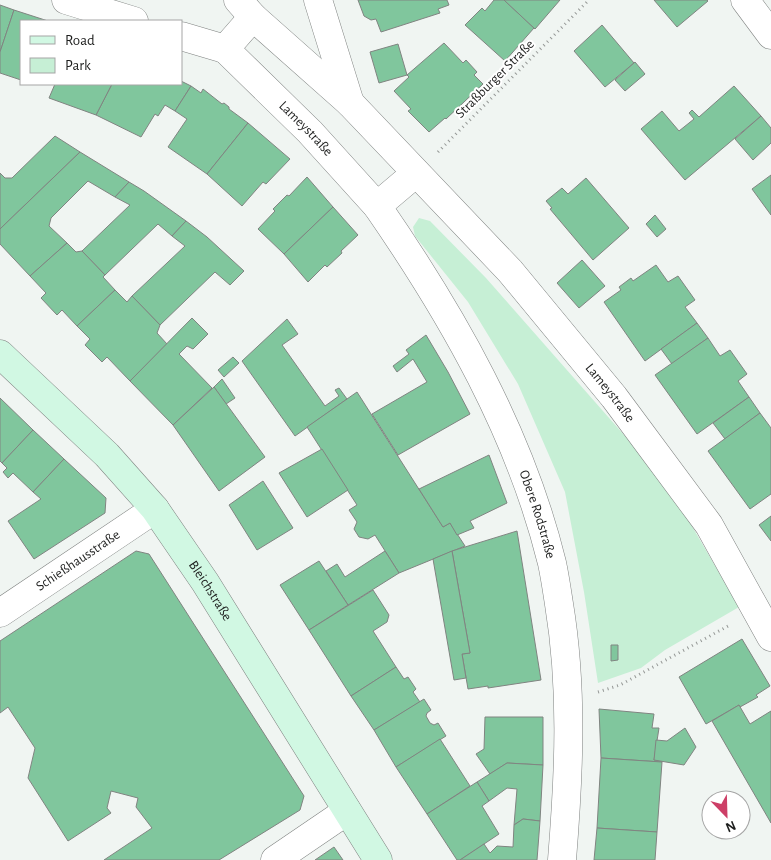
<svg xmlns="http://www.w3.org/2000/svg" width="771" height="860" font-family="'Alegreya Sans',sans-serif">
<rect width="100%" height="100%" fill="#f0f5f2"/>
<path fill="#c6efd5" d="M 419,218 L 430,221 L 486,278 L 668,485 L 739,607 L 665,650 L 641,668 L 598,683 L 584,592 L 565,492 L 518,384 L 468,302 L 415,236 L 413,227 Z"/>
<g fill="#80c69d" stroke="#808481">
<path d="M 358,0 L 447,0 L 449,5 L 438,9 L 440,13 L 381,32 L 376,19 L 371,20 L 364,16 Z"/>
<path d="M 494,0 L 504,0 L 534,28 L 505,61 L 465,25 L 482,8 L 485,11 Z"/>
<path d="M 504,0 L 560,0 L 535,29 Z"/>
<path d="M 654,0 L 707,0 L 708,1 L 677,27 Z"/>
<path d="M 0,5 L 14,10 L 0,52 Z"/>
<path d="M 14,10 L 48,21 L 21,21 L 21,80 L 0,73 L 0,52 Z"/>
<path d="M 602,25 L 634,63 L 605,87 L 574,51 Z"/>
<path d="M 444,43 L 463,63 L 466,60 L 477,72 L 474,75 L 483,84 L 446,119 L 445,118 L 429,132 L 408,111 L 411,109 L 394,91 L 409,77 L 407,75 Z"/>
<path d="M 398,44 L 407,75 L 379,83 L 370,52 Z"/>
<path d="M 635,62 L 645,74 L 625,91 L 615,80 Z"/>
<path d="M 181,81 L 191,86 L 175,111 L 165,105 L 158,116 L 155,114 L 141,137 L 96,115 L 112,84 L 181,84 Z"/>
<path d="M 55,84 L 112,84 L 96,115 L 49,98 Z"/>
<path d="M 191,86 L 201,93 L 203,89 L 222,104 L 224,103 L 229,107 L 229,109 L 248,123 L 207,174 L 168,147 L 187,119 L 175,111 Z"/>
<path d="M 734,86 L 761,116 L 685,180 L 641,129 L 662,111 L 679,131 L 694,119 L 689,113 L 692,110 L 699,117 Z"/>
<path d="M 761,116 L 771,128 L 771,143 L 753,160 L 735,139 Z"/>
<path d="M 248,123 L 290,159 L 266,184 L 263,182 L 242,206 L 207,174 Z"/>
<path d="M 55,136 L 80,152 L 0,229 L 0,173 L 5,178 L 12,178 Z"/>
<path d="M 80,152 L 129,182 L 115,197 L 88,181 L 51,218 L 49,226 L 67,243 L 30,276 L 0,244 L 0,229 Z"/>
<path d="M 771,175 L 771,215 L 752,189 Z"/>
<path d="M 307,177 L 333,207 L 284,254 L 258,229 L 275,211 L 273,209 L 287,195 L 289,196 Z"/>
<path d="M 586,178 L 629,228 L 593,260 L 550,209 L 552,208 L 546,201 L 562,188 L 568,194 Z"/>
<path d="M 129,182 L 144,191 L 186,221 L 172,236 L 158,224 L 105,275 L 82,251 L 130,205 L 115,197 Z"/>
<path d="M 333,207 L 358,235 L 341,251 L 342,253 L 327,267 L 325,265 L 308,282 L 284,254 Z"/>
<path d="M 655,215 L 666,229 L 657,237 L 646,224 Z"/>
<path d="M 186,221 L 207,237 L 244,271 L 230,285 L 215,272 L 160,325 L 132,296 L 185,246 L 172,236 Z"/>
<path d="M 67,243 L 76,252 L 82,251 L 105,275 L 103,277 L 115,290 L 77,326 L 62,310 L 57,315 L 41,298 L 46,293 L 30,276 Z"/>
<path d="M 582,260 L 605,286 L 579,308 L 557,283 Z"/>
<path d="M 656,265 L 668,282 L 678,276 L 695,300 L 685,307 L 697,323 L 645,361 L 604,302 L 621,290 L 619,287 L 631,278 L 633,281 Z"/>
<path d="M 115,290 L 127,302 L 132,296 L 160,325 L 157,333 L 167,344 L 130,381 L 107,357 L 102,362 L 85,345 L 90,339 L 77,326 Z"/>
<path d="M 192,318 L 208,334 L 193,349 L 187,346 L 179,354 L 212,388 L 173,425 L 130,381 Z"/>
<path d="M 287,319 L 298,334 L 282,345 L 325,406 L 339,396 L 335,390 L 339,388 L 347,399 L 295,436 L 242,361 Z"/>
<path d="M 697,323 L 708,338 L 672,364 L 661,349 Z"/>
<path d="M 426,335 L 448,372 L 470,414 L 398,455 L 372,414 L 427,382 L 413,359 L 397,372 L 393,366 L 409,354 L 406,350 Z"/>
<path d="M 708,338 L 720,356 L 730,350 L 747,374 L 738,381 L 749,397 L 697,434 L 655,375 Z"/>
<path d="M 233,357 L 239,363 L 224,377 L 218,370 Z"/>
<path d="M 222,379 L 235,398 L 226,404 L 214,387 Z"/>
<path d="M 214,387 L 265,457 L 219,491 L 173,425 Z"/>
<path d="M 357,392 L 443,527 L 450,523 L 465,546 L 399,573 L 375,535 L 368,539 L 359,537 L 354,529 L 357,522 L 349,510 L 357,505 L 307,427 Z"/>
<path d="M 749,397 L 760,413 L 725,439 L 713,423 Z"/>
<path d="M 0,398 L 33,430 L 2,463 L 0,461 Z"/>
<path d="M 760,413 L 771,428 L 771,494 L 750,509 L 708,451 Z"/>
<path d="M 33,430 L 64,459 L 33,492 L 13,473 L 8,478 L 3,472 L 7,468 L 2,463 Z"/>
<path d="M 322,449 L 348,490 L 307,517 L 279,473 Z"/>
<path d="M 489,455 L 507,503 L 470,521 L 474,528 L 457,535 L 450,523 L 443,527 L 419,489 Z"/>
<path d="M 64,459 L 106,498 L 105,513 L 34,559 L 8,521 L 41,499 L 33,492 Z"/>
<path d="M 263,481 L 293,528 L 257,550 L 229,505 Z"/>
<path d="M 771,516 L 771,541 L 759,525 Z"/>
<path d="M 517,531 L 541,680 L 488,688 L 488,686 L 468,689 L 462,654 L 470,653 L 452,551 Z"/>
<path d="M 136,551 L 149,554 L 304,796 L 300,810 L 219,860 L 104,860 L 152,828 L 136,807 L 138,798 L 111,791 L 107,808 L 111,813 L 68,841 L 28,778 L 35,748 L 8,707 L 0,713 L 0,641 Z"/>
<path d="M 385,551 L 399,573 L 348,605 L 326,571 L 337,564 L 345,577 Z"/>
<path d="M 452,551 L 470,653 L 462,654 L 466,678 L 454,680 L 433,559 Z"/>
<path d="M 319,561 L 348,605 L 309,630 L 280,585 Z"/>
<path d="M 373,590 L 389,615 L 387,622 L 373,631 L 396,667 L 351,696 L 309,630 Z"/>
<path d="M 742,639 L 770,686 L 756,695 L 758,697 L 740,707 L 739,705 L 706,724 L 679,677 Z"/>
<path d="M 611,645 L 618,645 L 618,660 L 611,661 Z"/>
<path d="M 396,667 L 404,679 L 408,677 L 416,689 L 413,692 L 420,702 L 374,730 L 351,696 Z"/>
<path d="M 424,699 L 431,710 L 427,713 L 426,716 L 430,723 L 434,725 L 438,723 L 446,736 L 396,767 L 374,730 Z"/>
<path d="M 739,705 L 750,724 L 771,711 L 771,823 L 712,721 Z"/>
<path d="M 599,709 L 654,714 L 652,728 L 659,728 L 654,760 L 662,761 L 662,762 L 601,758 Z"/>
<path d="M 485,717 L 543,717 L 543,765 L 507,763 L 490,774 L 476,754 L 484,749 Z"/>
<path d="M 685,728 L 696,747 L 684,765 L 654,760 L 656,740 L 667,741 Z"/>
<path d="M 440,739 L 470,786 L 427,814 L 396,767 Z"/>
<path d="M 601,758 L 662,762 L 657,832 L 597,828 Z"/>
<path d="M 507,763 L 543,765 L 540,821 L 523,819 L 514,825 L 517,789 L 507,788 L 489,801 L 477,782 Z"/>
<path d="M 477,782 L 489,801 L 482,806 L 499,834 L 460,860 L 457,860 L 427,814 Z"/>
<path d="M 523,819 L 540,821 L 537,860 L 460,860 L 484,844 L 490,853 L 497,846 L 513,847 L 514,825 Z"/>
<path d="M 597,828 L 657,832 L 655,860 L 594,860 Z"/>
<path d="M 334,847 L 343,860 L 315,860 Z"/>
</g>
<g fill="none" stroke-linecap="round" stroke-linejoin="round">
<defs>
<g id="street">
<path d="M 66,0 L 134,21"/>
<path id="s1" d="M 238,0 L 253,17 L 350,103 L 510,271 L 614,397 L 709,525 L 771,637"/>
<path d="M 318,0 L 350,103"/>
<path d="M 745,0 L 771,35"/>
<path id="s2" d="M 253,17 L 225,49 L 310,132 L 377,206 L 416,173"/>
<path d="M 181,36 L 225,49"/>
<path id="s3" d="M 377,206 C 453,316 520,433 552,563 C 555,577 557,591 559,604 C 573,689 569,774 562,860"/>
<path id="s4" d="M 0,613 L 155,509"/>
<path d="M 275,860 L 347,811"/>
</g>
<g id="secondary">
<path id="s5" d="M 0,354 L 107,455 L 155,509 L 205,582 L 378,860"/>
</g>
</defs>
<use href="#street" stroke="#7f8280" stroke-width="29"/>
<use href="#secondary" stroke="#7f8280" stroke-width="29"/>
<g stroke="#959896" stroke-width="3" stroke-dasharray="1 4" stroke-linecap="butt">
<path d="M 438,152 L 589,0"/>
<path d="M 598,692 L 620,685 L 730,625"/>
</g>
<use href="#street" stroke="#fff" stroke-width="28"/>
<use href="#secondary" stroke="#d1f8e3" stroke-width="28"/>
</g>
<g text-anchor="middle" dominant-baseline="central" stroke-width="4" stroke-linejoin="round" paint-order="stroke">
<g font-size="14" fill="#1d1e1d" stroke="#fff">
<text transform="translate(495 79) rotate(-45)">Straßburger Straße</text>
<text stroke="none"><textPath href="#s2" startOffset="156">Lameystraße</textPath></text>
<text stroke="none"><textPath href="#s1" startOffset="542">Lameystraße</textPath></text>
<text stroke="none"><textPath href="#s3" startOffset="349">Obere Rodstraße</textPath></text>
<text stroke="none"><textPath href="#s4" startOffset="94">Schießhausstraße</textPath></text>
<text stroke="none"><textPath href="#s5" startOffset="318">Bleichstraße</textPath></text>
</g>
</g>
<rect x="20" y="20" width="162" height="65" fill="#ffffff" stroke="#a5a5a5"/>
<rect x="30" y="36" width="25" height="8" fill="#d1f8e3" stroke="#a5a5a5"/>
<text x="65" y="45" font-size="15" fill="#1d1e1d">Road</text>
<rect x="30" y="58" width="25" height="15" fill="#c6efd5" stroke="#a5a5a5"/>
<text x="65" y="70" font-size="15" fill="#1d1e1d">Park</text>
<g transform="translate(726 815) rotate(157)"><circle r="24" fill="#ffffff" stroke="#a5a5a5"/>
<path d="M0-4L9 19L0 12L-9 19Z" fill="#cd3f67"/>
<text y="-8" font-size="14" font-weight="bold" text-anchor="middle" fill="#1d1e1d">N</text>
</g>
</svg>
